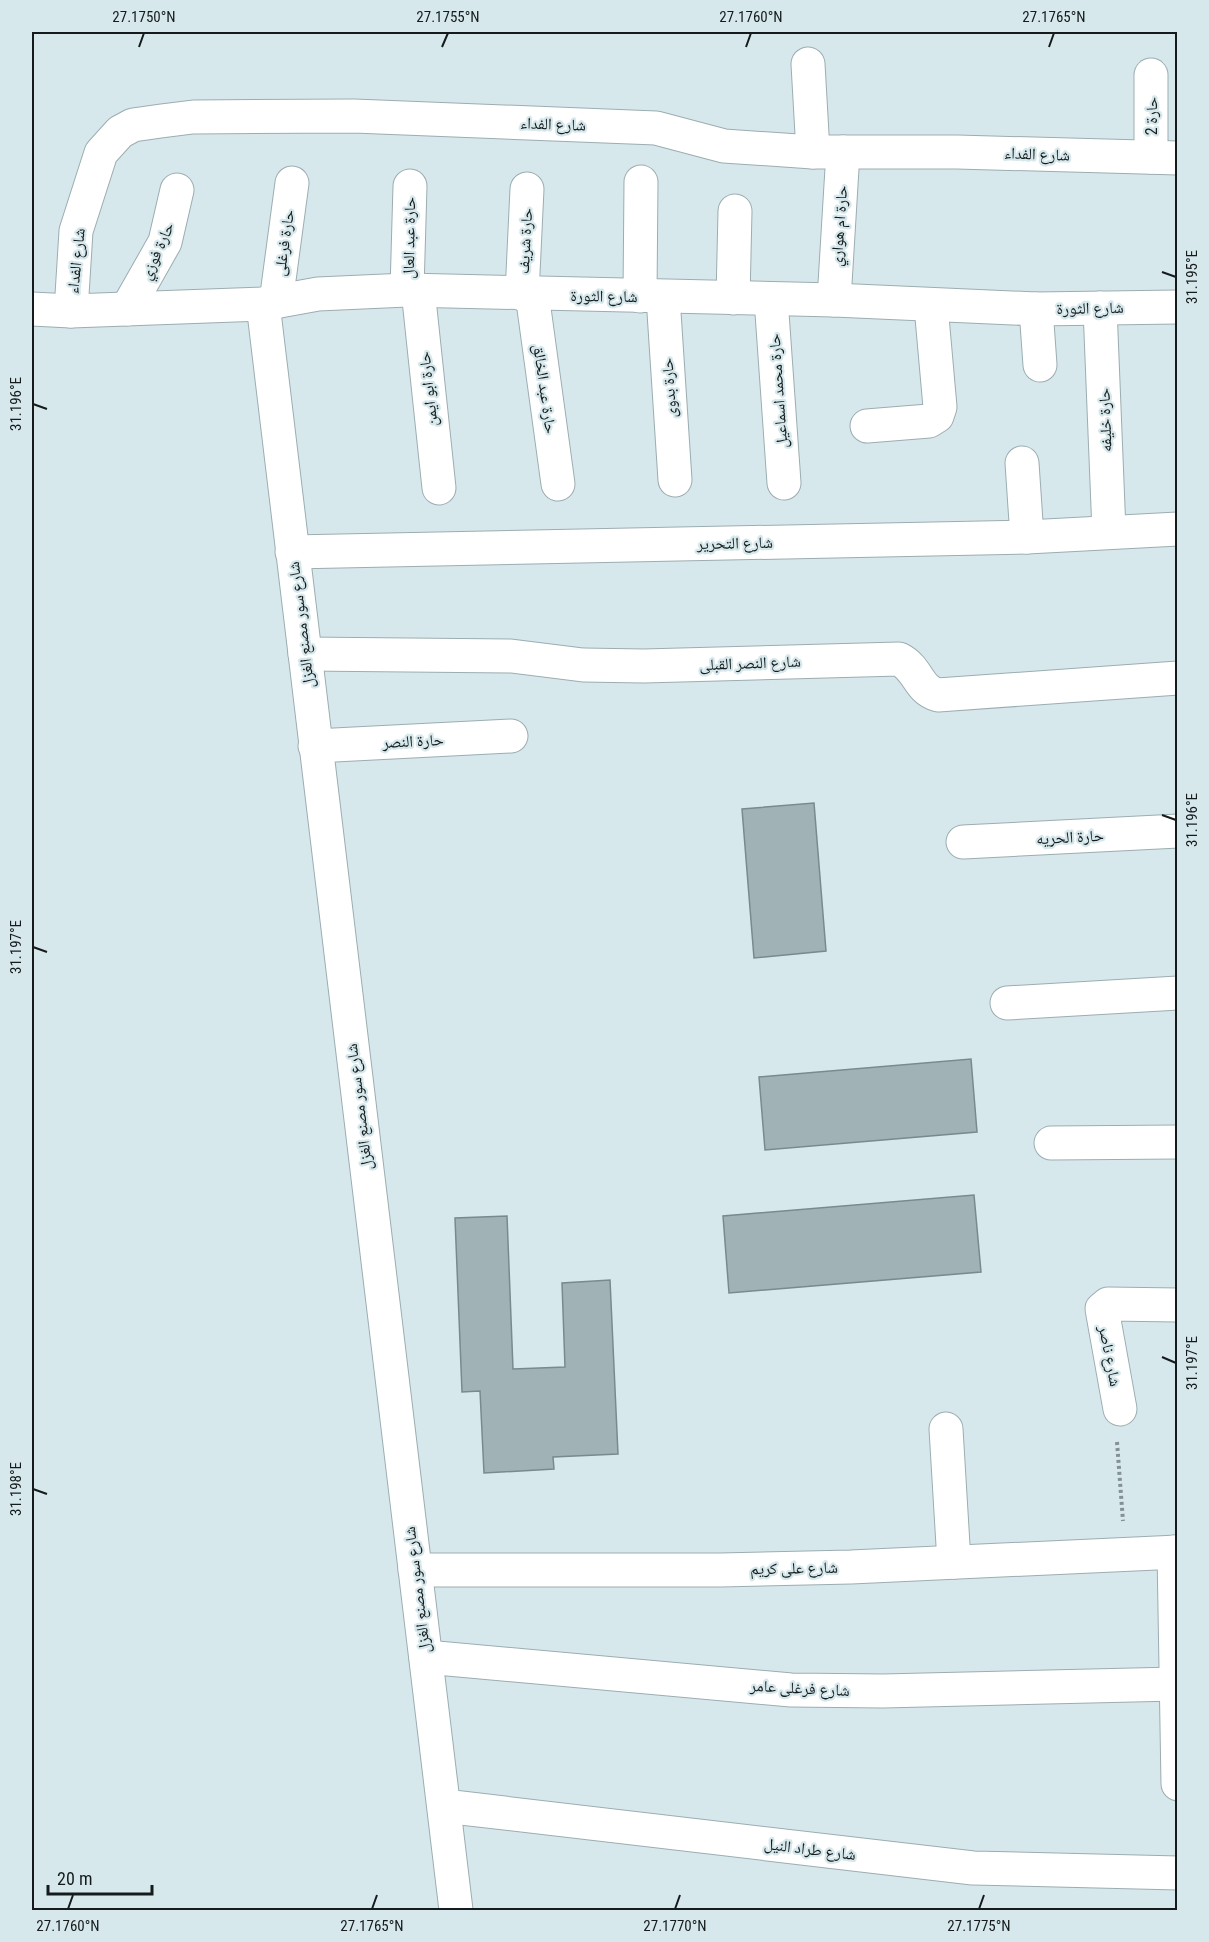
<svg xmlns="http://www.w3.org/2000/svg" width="1209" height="1942" font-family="'Roboto Condensed','Noto Naskh Arabic',sans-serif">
<rect width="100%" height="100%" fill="#d6e8ec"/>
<g fill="#a1b2b6" stroke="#798a8e" stroke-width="1.5">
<path d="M 814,803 L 826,951 L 754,958 L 742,809 Z"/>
<path d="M 971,1059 L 977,1132 L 765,1150 L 759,1077 Z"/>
<path d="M 974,1195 L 981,1272 L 729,1293 L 723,1216 Z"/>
<path d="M 507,1216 L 513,1369 L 565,1367 L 562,1283 L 610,1280 L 618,1454 L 553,1457 L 554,1469 L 484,1473 L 480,1391 L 462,1392 L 455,1218 Z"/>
</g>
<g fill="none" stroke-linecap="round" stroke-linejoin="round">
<defs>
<g id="minor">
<path d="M 808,64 L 813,152"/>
<path d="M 1151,157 L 1151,75"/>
<path d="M 407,290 L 410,186"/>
<path d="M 418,290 L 439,488"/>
<path d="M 522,294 L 527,189"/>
<path d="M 532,294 L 558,484"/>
<path d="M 640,296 L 641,182"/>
<path d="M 663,297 L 675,480"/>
<path d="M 733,298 L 735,211"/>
<path d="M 771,299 L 784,483"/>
<path d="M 834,300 L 843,152"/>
<path d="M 276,302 L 292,183"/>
<path d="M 263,304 L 456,1910"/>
<path d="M 1100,308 L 1109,532"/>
<path d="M 32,309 L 71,311 L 263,304 L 318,294 L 407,290 L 834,300 L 1036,309 L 1178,307"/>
<path d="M 127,309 L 165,242 L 177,190"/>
<path d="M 1036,309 L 1040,365"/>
<path d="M 71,311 L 76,231 L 101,153 L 120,132 L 133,125 L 161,121 L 193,117 L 354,116 L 656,128 L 724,146 L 813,152 L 957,152 L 1178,158"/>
<path d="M 867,426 L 929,421 L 937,416 L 940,407 L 931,306"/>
<path d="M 1022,463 L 1027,537"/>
<path d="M 292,552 L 1027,537 L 1178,529"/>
<path d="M 305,654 L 511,656 L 583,665 L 644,666 L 899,659 C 919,669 917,689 938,695 L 1178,678"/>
<path d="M 315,746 L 511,736"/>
<path d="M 963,842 L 1178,831"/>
<path d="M 1007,1003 L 1178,993"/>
<path d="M 1051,1143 L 1178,1142"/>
<path d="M 1120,1409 L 1102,1309 L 1108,1304 L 1178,1305"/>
<path d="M 946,1429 L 954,1562"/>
<path d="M 1174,1552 L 1178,1784"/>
<path d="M 415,1570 L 720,1570 L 851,1567 L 1178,1552"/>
<path d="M 426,1657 L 791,1690 L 883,1691 L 1176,1684"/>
<path d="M 444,1806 L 973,1868 L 1178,1873"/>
</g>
</defs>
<use href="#minor" stroke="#9cadb1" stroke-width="35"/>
<path stroke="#849194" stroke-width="4" stroke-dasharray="3 3" stroke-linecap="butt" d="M 1117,1442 L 1123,1521"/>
<use href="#minor" stroke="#fff" stroke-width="33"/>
</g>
<path fill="none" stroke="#151b1c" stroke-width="2" d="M 139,47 L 144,33M 442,47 L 448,33M 746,47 L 751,33M 1049,47 L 1054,33M 1162,272 L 1176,277M 33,404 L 47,409M 1162,815 L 1176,820M 33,947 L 47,952M 1162,1357 L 1176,1363M 33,1489 L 47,1494M 68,1909 L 73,1895M 372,1909 L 377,1895M 675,1909 L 680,1895M 979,1909 L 984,1895"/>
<g text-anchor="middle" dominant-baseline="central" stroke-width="4.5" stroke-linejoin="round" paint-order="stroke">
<g font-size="16" fill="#151b1c" stroke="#d6e8ec">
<text transform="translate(1151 116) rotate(-90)">حارة 2</text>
<text transform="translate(553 124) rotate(2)">شارع الفداء</text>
<text transform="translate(1037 154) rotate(2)">شارع الفداء</text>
<text transform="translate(839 226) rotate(-86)">حارة ام هواري</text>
<text transform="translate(409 238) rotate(-89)">حارة عبد العال</text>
<text transform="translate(525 241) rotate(-87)">حارة شريف</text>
<text transform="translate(284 243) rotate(-82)">حارة فرغلى</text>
<text transform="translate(157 251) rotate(-66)">حارة فوزي</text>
<text transform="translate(76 261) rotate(-84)">شارع الفداء</text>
<text transform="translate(604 296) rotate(1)">شارع الثورة</text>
<text transform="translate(1090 308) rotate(-1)">شارع الثورة</text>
<text transform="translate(669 388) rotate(-94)">حارة بدوى</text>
<text transform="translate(428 389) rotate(-96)">حارة ابو ايمن</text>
<text transform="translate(545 389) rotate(82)">حارة عبد الخالق</text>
<text transform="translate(778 391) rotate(-94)">حارة محمد اسماعيل</text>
<text transform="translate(1105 420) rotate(-92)">حارة خليفه</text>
<text transform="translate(735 543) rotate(-1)">شارع التحرير</text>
<text transform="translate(301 625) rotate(-97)">شارع سور مصنع الغزل</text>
<text transform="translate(750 663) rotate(-2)">شارع النصر القبلى</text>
<text transform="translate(413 741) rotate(-3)">حارة النصر</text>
<text transform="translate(1070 837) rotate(-3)">حارة الحريه</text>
<text transform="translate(359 1107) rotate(-97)">شارع سور مصنع الغزل</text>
<text transform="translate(1110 1356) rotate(79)">شارع ناصر</text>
<text transform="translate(794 1568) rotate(-1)">شارع على كريم</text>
<text transform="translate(417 1590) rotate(-97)">شارع سور مصنع الغزل</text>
<text transform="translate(800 1688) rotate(3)">شارع فرغلى عامر</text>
<text transform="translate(810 1849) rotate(7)">شارع طراد النيل</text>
</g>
</g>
<rect width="1209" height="1942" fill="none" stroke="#d6e8ec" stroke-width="66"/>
<path d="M48 1885v9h104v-9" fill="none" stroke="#151b1c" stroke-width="3"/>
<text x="57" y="1885" font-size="18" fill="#151b1c" stroke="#d6e8ec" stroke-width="4.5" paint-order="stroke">20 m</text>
<rect x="33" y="33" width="1143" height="1876" fill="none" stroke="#151b1c" stroke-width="2"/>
<g font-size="15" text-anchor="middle" fill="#151b1c">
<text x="144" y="22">27.1750°N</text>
<text x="448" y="22">27.1755°N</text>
<text x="751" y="22">27.1760°N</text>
<text x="1054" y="22">27.1765°N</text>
<text transform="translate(1192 277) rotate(-90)" y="5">31.195°E</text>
<text transform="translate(16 404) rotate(-90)" y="5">31.196°E</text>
<text transform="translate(1192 820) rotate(-90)" y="5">31.196°E</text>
<text transform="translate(16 947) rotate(-90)" y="5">31.197°E</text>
<text transform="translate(1192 1363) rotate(-90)" y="5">31.197°E</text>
<text transform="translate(16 1489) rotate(-90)" y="5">31.198°E</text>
<text x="68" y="1931">27.1760°N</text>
<text x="372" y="1931">27.1765°N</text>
<text x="675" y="1931">27.1770°N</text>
<text x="979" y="1931">27.1775°N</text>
</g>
</svg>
